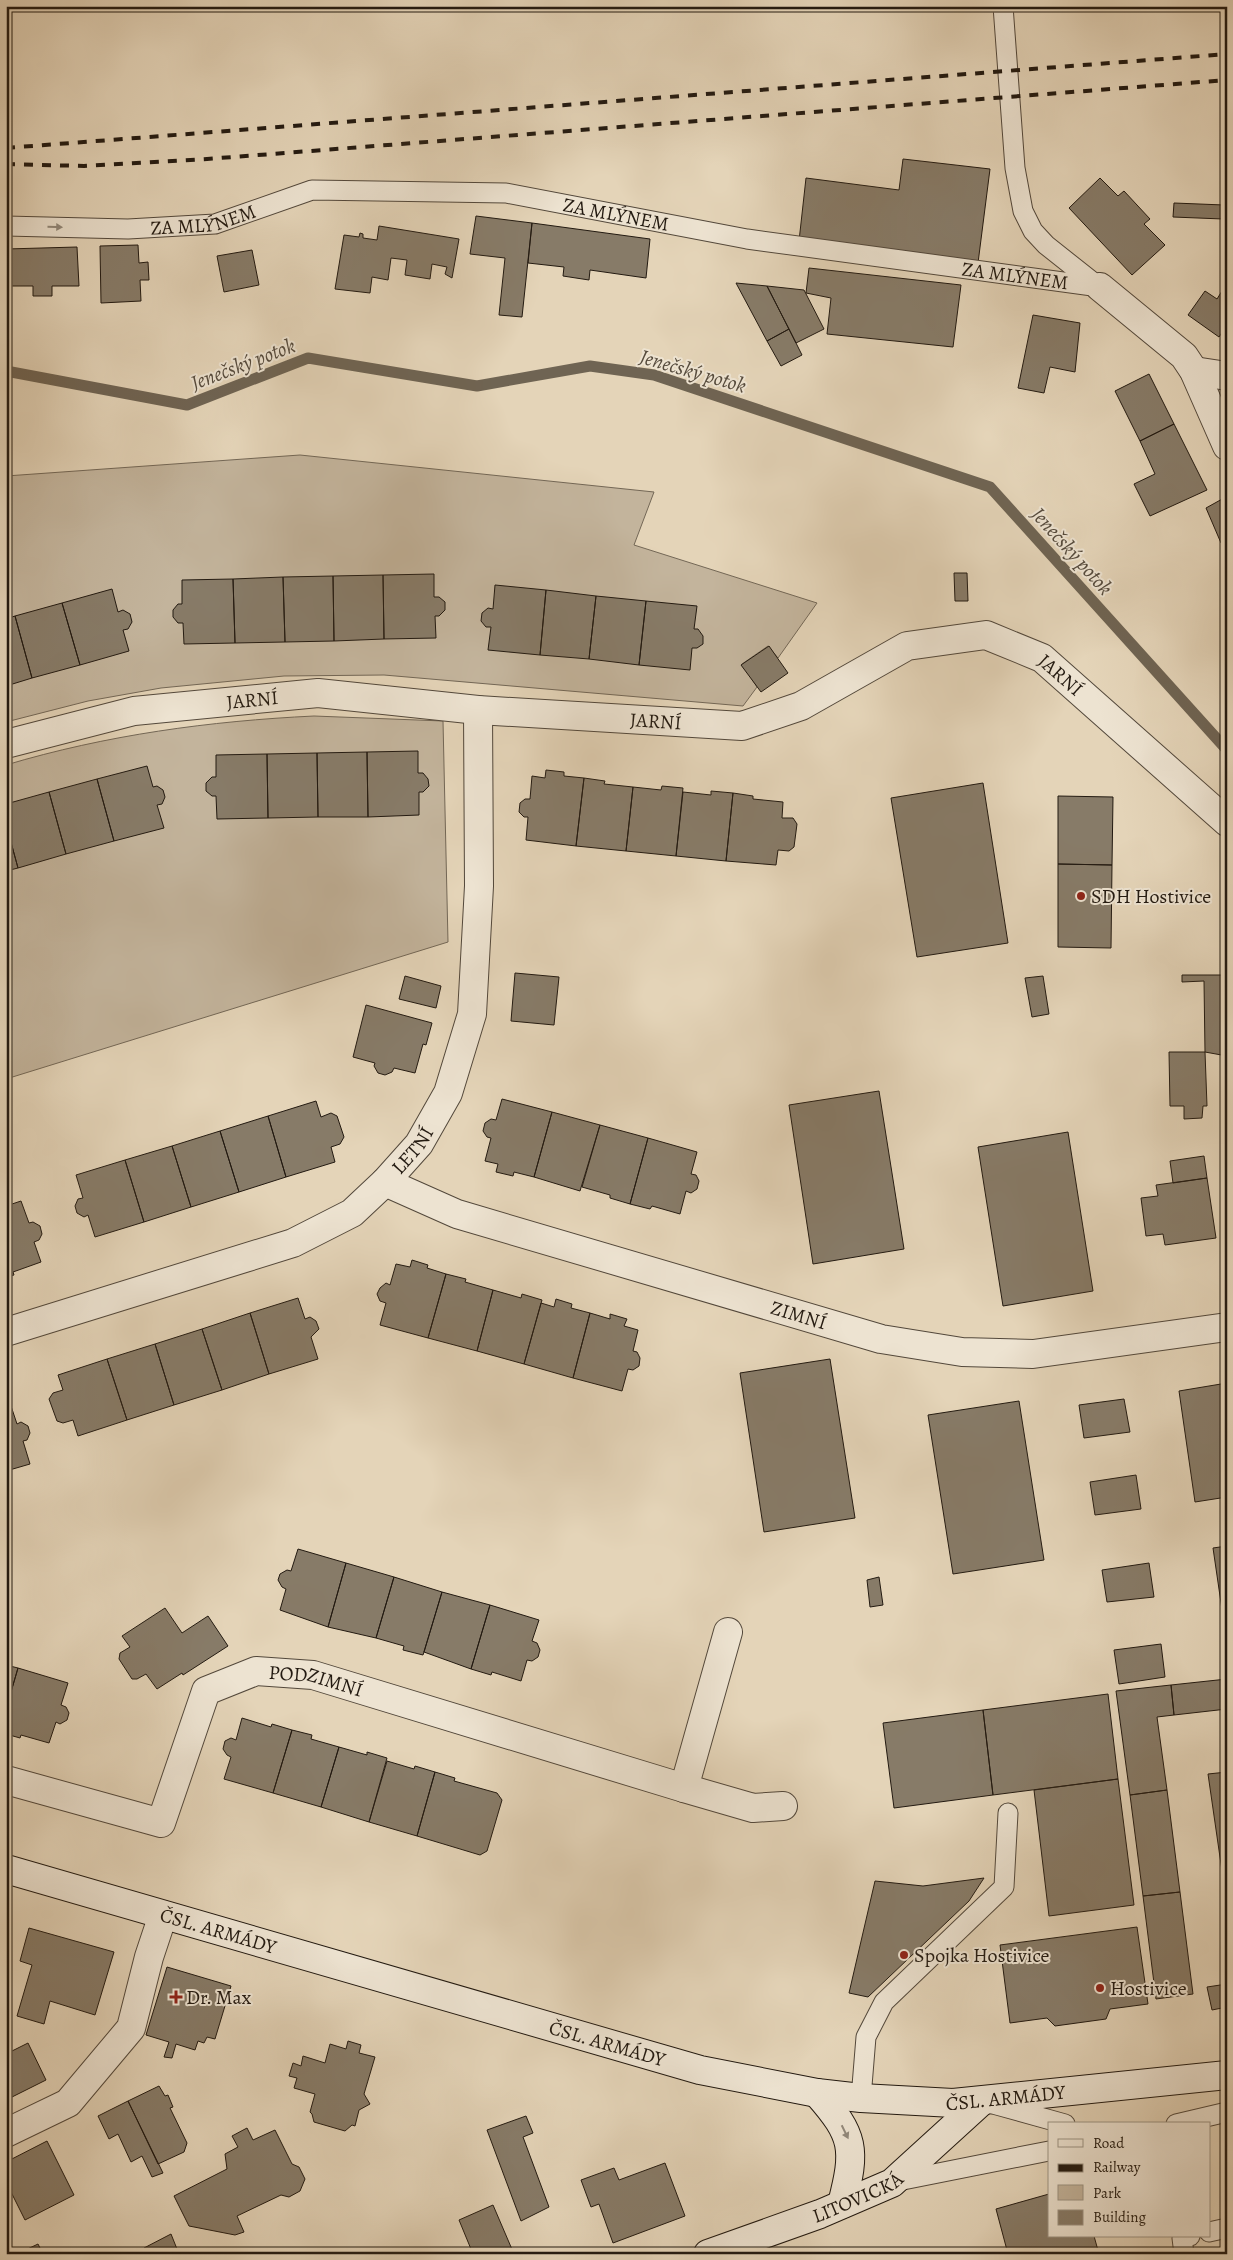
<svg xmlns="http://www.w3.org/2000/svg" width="1233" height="2260" font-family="Alegreya,serif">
	<rect width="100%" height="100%" fill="#e4d4b8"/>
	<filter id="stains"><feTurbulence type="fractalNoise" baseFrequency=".004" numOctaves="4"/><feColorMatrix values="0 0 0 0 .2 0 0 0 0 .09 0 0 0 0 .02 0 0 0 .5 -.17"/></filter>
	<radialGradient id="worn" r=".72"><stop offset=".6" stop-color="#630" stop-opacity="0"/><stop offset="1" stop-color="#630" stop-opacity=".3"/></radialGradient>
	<path fill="#c3b49c" stroke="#736756" d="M300,455L654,492L634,545L817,603L778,658L768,646L742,664L757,687L743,706L384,675L284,676L161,688L88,701L6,722V476Z
		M314,716L443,721L448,942L6,1079V765C106,735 210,721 314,716Z"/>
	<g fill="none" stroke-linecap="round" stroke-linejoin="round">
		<path stroke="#6f6453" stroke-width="11" d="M6,371L187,405L308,358L477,386L590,366L654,375L990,487L1227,750"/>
	</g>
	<path fill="#877b68" stroke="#231a11" d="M903,159L990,169L978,263L799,241L806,178L899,190Z
		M1100,178L1118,196L1124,191L1150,219L1144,224L1165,245L1132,275L1069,208Z
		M1174,203L1224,205L1223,219L1173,217Z
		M476,216L532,223L522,317L499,315L505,258L470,254Z
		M532,223L650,239L646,278L590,270L589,280L563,276L564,267L528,263Z
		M379,226L459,239L452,278L445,274L447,267L432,264L430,279L405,275L407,260L391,258L388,280L372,277L370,293L335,289L344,235L359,237L360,233L363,234V238L377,240Z
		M138,245L139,263L148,262L149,280H140L141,301L101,303L100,246Z
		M77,247L79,286H52V296H33V286H6V249Z
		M252,250L259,285L224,292L217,256Z
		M809,268L961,285L953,347L827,334L831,298L806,293Z
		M736,283L767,286L789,329L767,341Z
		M1227,283V325L1219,337L1188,315L1205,291L1217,299Z
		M767,286L804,290L824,329L796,343Z
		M1033,315L1080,323L1075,372L1050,367L1044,393L1018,388Z
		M789,329L802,355L781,366L767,341Z
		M1149,374L1174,424L1140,441L1115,391Z
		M1174,424L1207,490L1150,516L1134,484L1155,474L1140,441Z
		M1224,498L1227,504V540L1221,543L1206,508Z
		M954,573H967L968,601H955Z
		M434,574V597H439L445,602V610L439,616H435L436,638L384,639L383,575Z
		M383,575L384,639L334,641L333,576Z
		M333,576L334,641L285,642L283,577Z
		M283,577L285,642L235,643L233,579Z
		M233,579L235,643L184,644L183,623H178L173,617V610L178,604H182V580Z
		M495,585L546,590L540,655L488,650L491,627H486L481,621L482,613L488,608L493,609Z
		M112,589L118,612L123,610L130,614L132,622L128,629L123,630L129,651L80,665L62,603Z
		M546,590L596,596L589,659L540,655Z
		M596,596L646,601L639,665L589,659Z
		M646,601L697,606L694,629H698L703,636V644L697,648H692L690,670L639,665Z
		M62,603L80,665L32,678L15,616Z
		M15,616L32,678L6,686V619Z
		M769,646L788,673L761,692L741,665Z
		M418,751V773H423L428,779L429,786L423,792H419V815L368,817L367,752Z
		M367,752L368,817H318L317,753Z
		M317,753L318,817L268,818L267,754Z
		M267,754L268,818L217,819L216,796H212L206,791V783L212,777H216V755Z
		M147,766L153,787L157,786L163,790L165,797L162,804L157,805L164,828L114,841L97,779Z
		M546,770L564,772V776L584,778L576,846L526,840L528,817H524L519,812L520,803L525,799H530L532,776L545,778Z
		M584,778L605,781L604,784L633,787L626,851L576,846Z
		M97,779L114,841L66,854L49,792Z
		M983,783L1008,943L917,957L891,798Z
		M662,786L683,788L676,856L626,851L633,787L661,790Z
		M711,791L733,793L726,861L676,856L683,792L711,795Z
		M49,792L66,854L18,868L6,824V804Z
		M733,793L753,796V799L783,802L782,818H793L797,824L794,847L789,851L778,850L776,865L726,861Z
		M1058,796L1113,797L1112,865L1058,864Z
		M6,824L18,868L6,871Z
		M1058,864L1112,865L1111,948L1058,947Z
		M515,973L559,977L554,1025L511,1021Z
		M1182,975H1227V1056L1205,1052L1204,981L1182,982Z
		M405,976L441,986L436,1008L399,999Z
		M1043,976L1049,1014L1032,1017L1025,978Z
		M366,1005L432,1023L426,1045L423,1044L415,1073L394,1068L392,1072L385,1075L378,1073L374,1066L375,1063L353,1057Z
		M1169,1052H1205L1207,1106H1203L1202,1118L1184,1119V1106H1170Z
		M879,1091L904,1249L813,1264L789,1105Z
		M502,1099L552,1112L534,1177L514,1172L513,1176L496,1172L498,1164L485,1161L491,1138L487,1137L483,1131L485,1123L491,1119L496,1120Z
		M316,1101L321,1117L331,1113L337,1116L344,1137L340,1144L331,1147L335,1162L286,1177L268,1116Z
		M552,1112L600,1125L580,1191L534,1177Z
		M268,1116L286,1177L239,1192L220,1131Z
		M600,1125L648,1138L630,1204L610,1198V1195L582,1187Z
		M220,1131L239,1192L191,1207L172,1146Z
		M1068,1132L1093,1291L1003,1306L978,1147Z
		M648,1138L697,1152L691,1174L696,1175L699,1181L697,1189L691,1193L686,1191L680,1214L652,1206L650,1209L630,1204Z
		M172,1146L191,1207L144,1222L125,1160Z
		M1204,1156L1207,1178L1173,1183L1170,1161Z
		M125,1160L144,1222L95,1237L88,1215L84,1217L77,1213L75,1206L78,1199L83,1198L76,1175Z
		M1207,1178L1216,1238L1165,1245L1163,1234L1146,1236L1141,1198L1158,1196L1156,1185Z
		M21,1201L29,1223L33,1222L40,1226L42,1234L39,1240L34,1242L41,1262L13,1272L14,1275L6,1277V1206Z
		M412,1260L428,1265L427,1268L446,1274L428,1338L380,1325L386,1303L380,1301L377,1294L380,1288L386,1283L390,1285L396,1264L410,1267Z
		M446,1274L466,1279L465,1282L493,1290L477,1351L428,1338Z
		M493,1290L521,1298L522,1294L542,1300L524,1364L477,1351Z
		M298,1298L305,1319L310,1317L316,1321L319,1329L311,1337L318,1359L269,1374L250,1313Z
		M556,1299L572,1304L571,1308L590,1313L573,1378L524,1364L541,1303L554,1307Z
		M250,1313L269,1374L222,1390L202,1329Z
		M590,1313L610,1319V1314L627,1319L624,1326L638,1330L633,1351L637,1352L640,1358L639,1366L633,1370L628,1369L622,1391L573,1378Z
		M202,1329L222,1390L174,1405L155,1344Z
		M155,1344L174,1405L127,1420L107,1359Z
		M107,1359L127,1420L78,1436L73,1420L63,1423L57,1421L49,1399L53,1393L63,1390L58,1375Z
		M830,1359L855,1518L764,1532L740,1373Z
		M1227,1383V1497L1195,1502L1179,1391Z
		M1124,1399L1130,1432L1084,1438L1079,1405Z
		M1019,1401L1044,1560L953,1574L928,1415Z
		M10,1403L17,1424L21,1422L28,1426L30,1433L27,1440L23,1441L30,1464L6,1471V1404Z
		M1136,1475L1141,1509L1095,1515L1090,1482Z
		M1227,1546V1644L1213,1548Z
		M298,1549L346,1563L328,1627L280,1610L286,1589L282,1587L278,1580L280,1574L287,1570L291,1571Z
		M346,1563L394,1577L376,1638L328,1627Z
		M1149,1563L1154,1597L1107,1602L1102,1570Z
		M394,1577L442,1592L423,1655L403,1650L404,1646L376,1638Z
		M879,1577L883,1605L870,1607L867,1580Z
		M442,1592L490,1605L471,1669L424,1652Z
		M490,1605L539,1620L532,1641L537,1643L540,1650L538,1657L532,1661L527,1660L521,1681L492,1672L491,1675L471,1669Z
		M165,1608L182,1633L208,1616L228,1646L183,1675L182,1673L157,1689L146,1674L137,1679H132L119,1659L120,1653L130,1647L122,1636Z
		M1161,1644L1165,1677L1119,1684L1114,1650Z
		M6,1665L18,1668L6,1709Z
		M18,1668L68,1683L61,1705L66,1707L69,1713L67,1720L60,1724L56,1722L49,1743L21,1735L20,1738L6,1734V1709Z
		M1227,1679V1709L1174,1715L1171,1685Z
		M1171,1685L1174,1715L1157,1717L1167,1790L1130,1795L1116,1691Z
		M1108,1694L1118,1779L993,1795L983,1710Z
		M983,1710L993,1795L894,1808L883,1723Z
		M242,1718L271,1727L272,1724L292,1730L273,1793L224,1779L231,1757L227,1755L223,1749L225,1741L231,1738L236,1740Z
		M292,1730L312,1735L311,1739L339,1747L321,1807L273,1793Z
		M339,1747L367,1755V1752L387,1758L369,1822L321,1807Z
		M387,1761L414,1769L415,1766L435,1772L417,1836L369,1822Z
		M435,1772L455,1778L454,1781L497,1793L502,1800L487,1851L480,1855L417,1836Z
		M1227,1772V1885H1224L1208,1774Z
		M1118,1779L1134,1905L1049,1916L1034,1790Z
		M1167,1790L1180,1892L1143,1896L1130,1795Z
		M984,1878L969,1901L868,1997L849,1993L875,1881L923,1886Z
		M1180,1892L1193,1994L1156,1999L1143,1896Z
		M1137,1927L1148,2004L1110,2009L1106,2019L1055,2026L1047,2018L1010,2023L1000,1945Z
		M29,1928L114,1952L95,2015L50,2001L44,2024L17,2016L32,1965L20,1961Z
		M167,1967L231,1986L215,2039L207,2037L204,2043L198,2041L195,2050L176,2044L172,2058L164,2057L169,2042L146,2035Z
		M1227,1984V2007L1212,2010L1207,1987Z
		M348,2041L361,2045L359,2053L375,2057L364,2094L370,2104L359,2110L355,2126L352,2125L345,2131L314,2122L312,2114L310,2112L315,2094L294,2088L297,2078L289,2076L293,2063L301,2066L303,2056L325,2063L330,2044L346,2049Z
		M28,2043L46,2080L6,2100V2054Z
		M159,2086L165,2096L168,2095L173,2107L170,2108L187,2143L184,2152L158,2164L128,2101Z
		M128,2101L163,2173L152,2177L142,2156L131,2162L118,2134L109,2139L98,2116Z
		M526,2116L533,2133L523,2137L549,2207L521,2221L487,2130Z
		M247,2128L253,2140L275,2130L292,2164L299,2167L305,2179L300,2191L289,2197L281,2195L237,2216L244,2232L235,2235L189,2226L174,2196L227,2169L225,2154L238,2147L232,2136Z
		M47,2141L74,2195L25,2220L6,2182V2162Z
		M665,2163L685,2216L613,2243L599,2204L591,2207L581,2180L614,2168L619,2180Z
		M1049,2194V2236H1094L1099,2254H1008L996,2209Z
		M493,2205L514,2254H473L459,2220Z
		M171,2234L179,2254H147L144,2248Z
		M38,2244L43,2254H17Z"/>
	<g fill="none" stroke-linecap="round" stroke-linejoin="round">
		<defs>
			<g id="lane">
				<path d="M1003,6L1015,168L1023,211L1033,231L1046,245L1099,287"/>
				<path id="s1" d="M6,226L128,229L215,224L312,190L506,193L747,239L1100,287"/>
				<path d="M861,2098L866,2037L884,2002L1004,1887L1008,1813"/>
				<path d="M993,2104L1065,2124"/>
				<path d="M1176,2124L1227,2112"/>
				<path d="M893,2182L1049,2151"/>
				<path d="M1209,2232L1227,2228"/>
				<path d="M1184,2254L1182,2238L1190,2236"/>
			</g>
			<g id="street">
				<path d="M1100,287L1184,356L1194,371L1227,446"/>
				<path d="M1194,371L1227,376"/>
				<path id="s2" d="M6,744L134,711L318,693L478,710L742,726L801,706L907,646L986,635L1042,658L1227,822"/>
				<path id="s3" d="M385,1182L457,1214L881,1339L962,1352L1033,1354L1227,1327"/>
				<path id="s4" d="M6,1332L293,1243L352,1213L385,1182L419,1144L448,1093L472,1014L479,886L478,710"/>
				<path id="s5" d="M6,1780L161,1823L206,1691L256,1671L313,1675L684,1788L728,1632"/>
				<path d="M684,1788L753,1808L783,1806"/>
				<path d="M6,2133L68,2103L131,2028L149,1957L163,1915"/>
			</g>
			<g id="secondary">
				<path id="s6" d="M6,1869L700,2070L817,2093L861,2098L953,2103L1227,2075"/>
				<path d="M817,2093C855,2136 856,2149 842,2204"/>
				<path id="s7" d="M708,2254L820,2214L892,2183L982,2101"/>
			</g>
		</defs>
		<use href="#lane" stroke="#53483b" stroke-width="21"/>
		<use href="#street" stroke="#53483b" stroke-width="30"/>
		<use href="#secondary" stroke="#231a11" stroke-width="30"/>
		<use href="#lane" stroke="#ede3d1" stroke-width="19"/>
		<use href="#street" stroke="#ede3d1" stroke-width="28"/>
		<use href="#secondary" stroke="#ede3d1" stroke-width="28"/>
		<path stroke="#231a11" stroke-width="4" stroke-dasharray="9 9" stroke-linecap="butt" d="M6,148L1227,54
			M6,164L84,166L207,159L1227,80"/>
	</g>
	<defs><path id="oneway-solid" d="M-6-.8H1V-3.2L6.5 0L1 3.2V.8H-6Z" transform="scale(1.25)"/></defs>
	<g fill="#92897b">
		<use href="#oneway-solid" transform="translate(55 227) rotate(1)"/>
		<use href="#oneway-solid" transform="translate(845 2132) rotate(64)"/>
	</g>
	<g fill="#8f2418" stroke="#ede3d1" stroke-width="2">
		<circle cx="1081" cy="896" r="5"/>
		<circle cx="904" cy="1955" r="5"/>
		<circle cx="1100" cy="1988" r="5"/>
		<path d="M173.5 1989.5h5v5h5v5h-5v5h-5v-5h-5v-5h5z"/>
	</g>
	<g text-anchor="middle" stroke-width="4" stroke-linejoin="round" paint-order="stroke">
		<g font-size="20" fill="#231a11" stroke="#ede3d1">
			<text dy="7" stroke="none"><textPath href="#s1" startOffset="618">ZA MLÝNEM</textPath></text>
			<text dy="7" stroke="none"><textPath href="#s1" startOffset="198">ZA MLÝNEM</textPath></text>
			<text dy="7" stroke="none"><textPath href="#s1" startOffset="1022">ZA MLÝNEM</textPath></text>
			<text dy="7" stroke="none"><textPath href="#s2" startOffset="1092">JARNÍ</textPath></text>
			<text dy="7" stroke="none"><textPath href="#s2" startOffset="251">JARNÍ</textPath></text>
			<text dy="7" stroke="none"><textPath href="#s2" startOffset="656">JARNÍ</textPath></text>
			<text dy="7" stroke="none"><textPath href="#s4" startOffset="454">LETNÍ</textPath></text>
			<text dy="7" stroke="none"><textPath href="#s3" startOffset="435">ZIMNÍ</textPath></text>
			<text dy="7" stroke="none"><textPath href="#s5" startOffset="415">PODZIMNÍ</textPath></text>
			<text dy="7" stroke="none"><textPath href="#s6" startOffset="221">ČSL. ARMÁDY</textPath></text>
			<text dy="7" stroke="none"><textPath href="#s6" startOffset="626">ČSL. ARMÁDY</textPath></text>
			<text dy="7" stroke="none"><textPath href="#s6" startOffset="1031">ČSL. ARMÁDY</textPath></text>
			<text dy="7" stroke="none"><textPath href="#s7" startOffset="160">LITOVICKÁ</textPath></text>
		</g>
		<g font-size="20" fill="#231a11" stroke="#ede3d1" text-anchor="start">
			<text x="1091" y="903">SDH Hostivice</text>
			<text x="914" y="1962">Spojka Hostivice</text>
			<text x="1110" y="1995">Hostivice</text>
			<text x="186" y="2004">Dr. Max</text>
		</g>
		<g font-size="21" font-style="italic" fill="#564b3d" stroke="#ede3d1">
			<text transform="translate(243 364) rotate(-21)" y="7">Jenečský potok</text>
			<text transform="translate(693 371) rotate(16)" y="7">Jenečský potok</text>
			<text transform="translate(1072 551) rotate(48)" y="7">Jenečský potok</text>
		</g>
	</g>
	<rect width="1233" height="2260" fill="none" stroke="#e4d4b8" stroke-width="25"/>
	<rect x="8" y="8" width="1218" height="2245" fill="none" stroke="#231a11" stroke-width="2.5"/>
	<rect x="12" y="12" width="1208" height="2235" fill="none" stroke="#231a11"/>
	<rect x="1048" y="2122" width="162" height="115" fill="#ede3d1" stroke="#9c9384"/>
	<rect x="1058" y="2139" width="25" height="8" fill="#ede3d1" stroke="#9c9384"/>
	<text x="1093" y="2148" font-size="15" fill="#231a11">Road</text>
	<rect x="1058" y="2164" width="25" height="8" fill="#231a11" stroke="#9c9384"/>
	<text x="1093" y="2172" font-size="15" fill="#231a11">Railway</text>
	<rect x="1058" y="2185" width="25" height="15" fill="#c3b49c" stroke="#9c9384"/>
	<text x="1093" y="2198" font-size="15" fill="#231a11">Park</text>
	<rect x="1058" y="2210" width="25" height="15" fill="#877b68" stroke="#9c9384"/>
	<text x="1093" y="2222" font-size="15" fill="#231a11">Building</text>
	<rect width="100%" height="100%" filter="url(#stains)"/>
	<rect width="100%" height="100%" fill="url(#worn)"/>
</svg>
